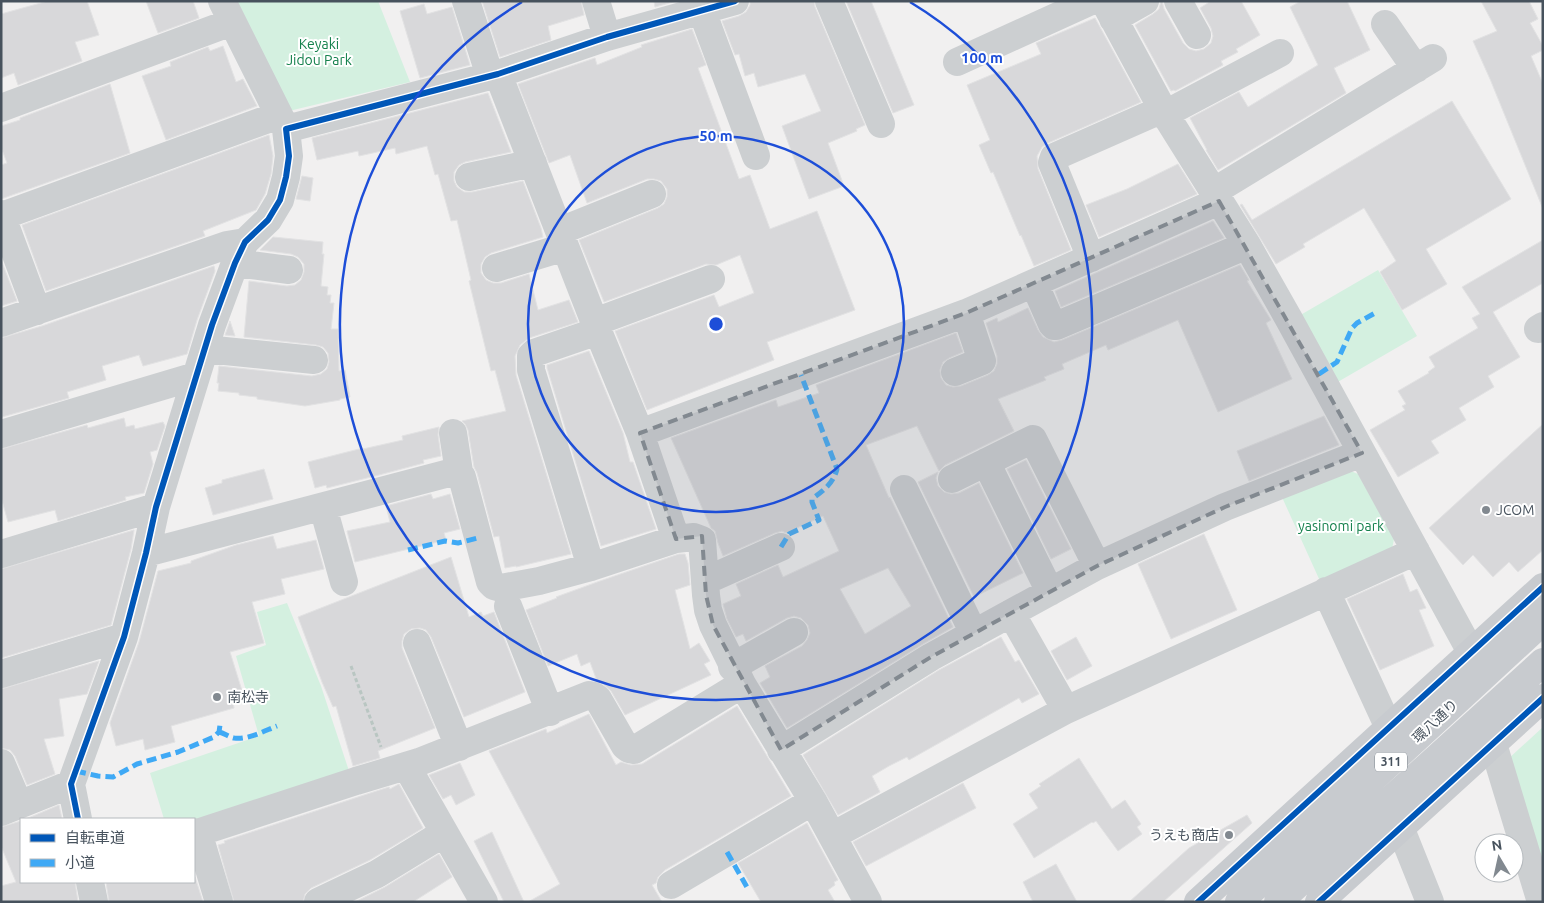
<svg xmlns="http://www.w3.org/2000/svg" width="1544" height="903" font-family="Ubuntu,'Noto Sans JP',sans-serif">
	<rect width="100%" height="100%" fill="#f1f0f0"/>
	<path fill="#d4f0e0" d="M236,1H378L410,82L289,111Z
		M1378,270L1417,336L1336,383L1297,317Z
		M1348,470L1358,474L1394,539L1392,549L1320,581L1281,495Z
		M287,603L321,686L349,771L194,823V819H164L150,773L259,736L236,656L266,645L257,612Z
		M1543,727V857L1535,860L1507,760Z"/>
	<path fill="#d8d8da" stroke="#e2e2e3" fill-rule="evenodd" d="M48,1H87L99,35L75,42L82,61L18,85L14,73L1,78V14Z
		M146,1H193L199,18L158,33Z
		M482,1H581L584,15L548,26L551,40L500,57Z
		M654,1H676L655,7Z
		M750,1H814L815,7L865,125L856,129L857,131L828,143L844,186L809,199L782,126L821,111L805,74L758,87L754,73L745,76L739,54L735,55L722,21L739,16L746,12L750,5Z
		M846,1H871L914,105L893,113Z
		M1161,1H1162L1164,9L1183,43L1189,49L1196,51L1204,49L1211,43L1213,36L1211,28L1200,8L1211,1H1241L1260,35L1236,49L1238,52L1221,61L1223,65L1175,91L1174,90L1171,91L1135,25L1153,14L1159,9Z
		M1301,1H1347L1370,50L1334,68L1346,93L1218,170L1206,150H1207L1190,118L1239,92L1248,107L1318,65L1290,7Z
		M1481,1H1529L1538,19L1530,23L1543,46V50L1531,56L1543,84V209L1490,79L1473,41L1497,31Z
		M424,4L427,14L452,7L470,65L420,78L400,11Z
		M1095,18L1141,102L1048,143L1042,147L1037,156L1038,169L1071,250L1034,266L1021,235L1020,236L993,172L991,173L979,145L990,140L967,85L1041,54L1036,43Z
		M692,29L706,65L698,68L739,179L750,175L770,229L817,211L855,310L767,342L774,360L647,410L615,331L714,295L719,307L754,293L740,255L716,265L706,264L604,302L579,240L658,208L664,204L667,197V189L661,181L654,179H647L587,203L570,155L549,163L518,84L595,58L597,65L642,47L641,45Z
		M223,46L236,82L243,79L257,106L166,140L142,76L171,66L170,62L208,47L210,51Z
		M110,84L130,153L1,199V165L7,163L1,147V126L20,120V118Z
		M488,93L511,152L465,162L459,165L454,172V181L457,187L464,192H472L523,181L541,228L543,237L491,253L485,257L481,264V273L486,280L493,283H501L529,274L538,310L569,300L578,322L529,338L520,345L515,356L516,375L571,554L516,567V566L505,568L499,536L494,537L477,473L474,467L468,430L465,424L462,421L506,411L495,370L491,371L469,281L471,280L457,220L451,221L438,174L435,175L427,146L396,154L395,148L359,156L358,151L317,160L312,138Z
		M1452,101L1511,199L1426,249L1447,284L1402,310L1380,272L1396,261L1364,208L1303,244L1305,247L1276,264L1240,205L1242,204L1252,220Z
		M269,135L273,156L271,174L265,194L256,210L203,231L205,236L46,291L22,225Z
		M1178,164L1197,194L1099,237L1086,205L1127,189Z
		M302,176L313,178L310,201L296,199Z
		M1213,221L1224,238L1061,307L1055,291Z
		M273,237L323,242L322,254H324L321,286L328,287L327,295H331L330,303H334L331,329H338L339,371L345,370L350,397L340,399V400L305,406L257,399V397L239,395V393L218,391L219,383H217L219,366L312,376L321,374L327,369L329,362L328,353L323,347L316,345L244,337L249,281L287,286L295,285L301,280L304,272V264L298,257L291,254L260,250Z
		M1543,240V283L1493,312L1520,357L1488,376L1494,387L1459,408L1466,420L1431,441L1439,453L1398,477L1370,430L1405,410L1402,406L1406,404L1398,391L1429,373L1428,372L1435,367L1429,357L1478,328L1472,318L1480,314L1462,287Z
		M1,260L17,301L1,306Z
		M1240,265L1249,280L1247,281L1271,320L1266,323L1292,379L1218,412L1178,320L1108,350L1106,345L1062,364L1064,369L1044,377L1046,380L998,399L1014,431L945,465L939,471L917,426L866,445L889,498L890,497L953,627L923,644L787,728L760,683L770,677L765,666L802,646L807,640L810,633L808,625L801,618L794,616L787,618L746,641L743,634L736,637L727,619L723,604L741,596L736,584L778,565L783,577L839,551L823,516L786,533L782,531L775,533L723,556L718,543L715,531L711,528L671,438L776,400L778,407L819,393L816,385L956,333L963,352L949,358L943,362L940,370L941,378L946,385L953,387L961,386L988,375L994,371L997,364V356L986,323L997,318L998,322L1028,308L1038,330L1043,337L1054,342L1062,340ZM888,568L911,606L865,634L840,589Z
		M214,266L215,271L197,320L187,354L143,366L139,355L102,366L106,380L67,392L69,398L2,417L1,338L42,326Z
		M230,321L235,336L225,335Z
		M589,351L623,433L630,462H633L656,529L601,546L547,368V365Z
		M1324,416L1339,445L1249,481L1237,451Z
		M124,418L126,427L134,425L135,429L163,422L165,426L157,450L150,452L153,464L144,493L125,497L126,500L58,521L55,510L8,522L1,497V449L87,425L88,428Z
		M1543,424V550L1518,572L1509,562L1493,577L1473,555L1463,565L1429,528Z
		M439,427L438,435L441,456L423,460L424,463L379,475L327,488L326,485L315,488L308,462L363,448V449L403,440L402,436Z
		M1026,460L1071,549L1051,559L1007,469Z
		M264,469L273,499L213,515L205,488L222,483V480Z
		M938,472L936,478L938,486L944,492L951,494L959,493L979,483L1023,573L974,597L918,482Z
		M431,494L433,499L450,494L460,529L444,533L446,540L355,562L347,531L390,522L386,506Z
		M134,530L131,549L111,625L1,658V569Z
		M1204,534L1237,610L1171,639L1138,564Z
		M273,536L277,549L316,540L324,569L281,579L285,594L252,602L264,643L230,652L243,694L232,697L234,708L171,726L175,742L145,750L143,739L116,746L110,723L139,642L158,571L191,563V561L236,545Z
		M679,554H685L688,563L690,585L675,590L690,649L699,643L710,661L704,664L711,675L625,715L611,691L603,684L597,681L590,662L581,666L577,654L548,666L526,610L557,598L556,597L600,581Z
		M451,557L469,617L481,612L483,616L494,612L525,692L464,717L431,637L426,630L420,628L411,629L404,634L402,641V648L435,728L378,751L380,758L353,766L336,706L333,707L322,682L298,617Z
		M1403,574L1410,592L1417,589L1426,608L1419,610L1434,646L1380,670L1347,599Z
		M1001,637L1015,662L1019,660L1039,694L1022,703L1019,698L909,760L907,757L889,766L872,776L880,792L838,815L803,755L939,670Z
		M1076,637L1092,666L1067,680L1051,651Z
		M99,661L87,694L59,699L64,736L44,739L55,774L27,785L15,756L10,750L1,748V689Z
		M737,706L791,796L665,870L658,877L656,883L652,885L662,902H528L560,884L489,751L546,729L547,733L589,714L616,765L621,762L631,765L642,764Z
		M1079,758L1112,809L1125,800L1141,824L1137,827L1142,834L1118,851L1096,821L1093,823L1092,822L1034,858L1013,824L1038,808L1029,794L1041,786L1039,784Z
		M460,763L475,795L456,805L451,795L443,799L429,775Z
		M963,783L976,808L866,866L853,842Z
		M399,784L423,828L370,860L311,888L305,894L303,902H234L218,845L225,843L224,841L361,796L389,787L390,789Z
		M59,805L62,819H25H26Z
		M1247,815L1252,823L1163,902H1129L1189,848Z
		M21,821V882H75L78,902H1V886L16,882L1,846V827Z
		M807,823L838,880L834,882L835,885L828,890L835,902H761L738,863Z
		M492,832L524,902H504L474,841Z
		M439,854L452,877L413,902H355L385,887Z
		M1056,864L1077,902H1033L1023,882Z
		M195,877L203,902H109L106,882H194V878Z"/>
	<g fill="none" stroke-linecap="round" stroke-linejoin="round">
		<path stroke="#b9c6c2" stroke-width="3" stroke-dasharray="4 2.5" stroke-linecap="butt" d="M351,666L381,747"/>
		<path stroke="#cccfd1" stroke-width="28" d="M222,1L286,129
			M466,1L490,76
			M596,1L607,37
			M829,1L881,124
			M1104,1L1165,114L1247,245L1290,321L1471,652
			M1178,1L1197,35
			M702,11L756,156
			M1113,19L1145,1
			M1385,24L1416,69
			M957,62L1091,1
			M498,74L598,331L640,433L676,539
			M1,108L232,22
			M1165,114L1280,53
			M469,177L533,163
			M1213,192L1433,58
			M1,214L37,311
			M2,216L279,115
			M560,231L652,194
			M1091,258L1052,163L1054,157L1163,109
			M235,263L289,270
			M496,268L565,247
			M1034,283L1052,324L1054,326H1056L1247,245
			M595,322L711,279
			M1,323L227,245L245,242
			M1538,329L1543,326
			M205,349L314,360
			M955,372L982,361L966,313
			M453,433L459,472L462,477L490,582L494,586L501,588L539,581L591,567L676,539L694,537L702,540L706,595L708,610L713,625L742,684L813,801L868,902
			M640,433L966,313L1219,201
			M1,434L196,376
			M986,462L1050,592
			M952,479L1033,439L1097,566
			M904,489L974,634
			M323,507L344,582
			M146,553L453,472H459
			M1,554L156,507
			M591,567L531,370V356L534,353L598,331
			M705,581L781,547
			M1326,591L1389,728
			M508,606L550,712
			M1011,613L1066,710
			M417,643L459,747
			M732,667L794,632
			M1,674L124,637
			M1493,744L1541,902
			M781,750L931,657L1097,566L1225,507L1362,453
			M1,763L19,805
			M407,767L484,902
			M1,812L71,784
			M78,819L71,784L124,637L146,553L156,507L212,325L235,263L245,242L268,220L280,200L286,177L289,156L286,129L498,74L607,37L735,1
			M1400,827L1430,902
			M198,832L219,902
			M194,834L356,781L419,762L589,695L594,696L598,699L625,746L629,749L634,750L742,684
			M832,836L1066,710L1416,551
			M90,882L94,902
			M671,885L813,801
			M318,902L377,874L444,833"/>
		<path stroke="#c8cbcf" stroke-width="28" d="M1198,902L1543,587
			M1239,902L1543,621
			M1278,902L1543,662
			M1319,902L1543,698"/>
		<path stroke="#3fa9f5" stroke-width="5" stroke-dasharray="10 5" stroke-linecap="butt" d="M1319,374L1337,362L1352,328L1357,323L1375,313
			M781,547L789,534L819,520L812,502V499C824,490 833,484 837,469L801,375
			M408,550L445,541L458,543L478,538
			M219,732C224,733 229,737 234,738C248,740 264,731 277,726
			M76,771L98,776L113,777L137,764L178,752L214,737L219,732L220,725
			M727,852L748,889"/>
		<defs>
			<path id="cycleway" d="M78,819L71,784L124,637L146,553L156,507L212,325L235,263L245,242L268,220L280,200L286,177L289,156L286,129L498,74L607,37L735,1
				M1198,902L1543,587
				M1319,902L1543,698"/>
		</defs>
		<use href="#cycleway" stroke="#fff" stroke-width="9"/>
		<use href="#cycleway" stroke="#0057b8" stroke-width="6"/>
	</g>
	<path fill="#828990" fill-opacity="0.2" stroke="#828990" stroke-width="4" stroke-dasharray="10 6" stroke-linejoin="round" d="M1219,201L1362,453L1225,507L1097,566L931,657L781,750L713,625L706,595L702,536L676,539L640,433L966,313Z"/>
	<g fill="none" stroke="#1d4ed8" stroke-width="2.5">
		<circle cx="716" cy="324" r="188"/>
		<path d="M910 2A376 376 0 1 1 522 2"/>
	</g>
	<g fill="#828990" stroke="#fff" stroke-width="2">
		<circle cx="1486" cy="510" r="5"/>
		<circle cx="217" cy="697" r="5"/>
		<circle cx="1229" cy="835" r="5"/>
	</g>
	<g text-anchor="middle" stroke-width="4" stroke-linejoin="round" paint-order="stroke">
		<rect fill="#fff" stroke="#7e868e" stroke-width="1" x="1375" y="752.5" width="32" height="19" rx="4"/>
		<g font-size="12" font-weight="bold" fill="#47525d">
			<text x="1391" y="766">311</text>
		</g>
		<g font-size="14" fill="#15814d" stroke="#fff">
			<text x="319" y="49">Keyaki<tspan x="319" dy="16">Jidou Park</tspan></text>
			<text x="1341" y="531">yasinomi park</text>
		</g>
		<g font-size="14" fill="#47525d" stroke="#fff" text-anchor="start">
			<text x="1496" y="515">JCOM</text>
			<text x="227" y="702">南松寺</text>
			<text x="1219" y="840" text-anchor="end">うえも商店</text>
		</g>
		<g font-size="14" fill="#47525d" stroke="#fff">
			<text transform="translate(1435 721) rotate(-43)" y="5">環八通り</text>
		</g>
	</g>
	<circle cx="716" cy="324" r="8" fill="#1d4ed8" stroke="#fff" stroke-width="2.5"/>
	<g font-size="15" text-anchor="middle" font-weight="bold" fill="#1d4ed8" stroke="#fff" stroke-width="4" stroke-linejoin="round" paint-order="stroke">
		<text x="982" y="63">100 m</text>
		<text x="716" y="141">50 m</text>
	</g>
	<rect width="1544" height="903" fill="none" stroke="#47525d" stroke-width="5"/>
	<rect x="20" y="818" width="175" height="65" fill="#ffffff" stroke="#b5babe"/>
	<rect x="30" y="834" width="25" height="8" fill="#0057b8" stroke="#b5babe"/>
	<text x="65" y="843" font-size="15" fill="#47525d">自転車道</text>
	<rect x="30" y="859" width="25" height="8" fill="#3fa9f5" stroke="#b5babe"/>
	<text x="65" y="868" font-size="15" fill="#47525d">小道</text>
	<g transform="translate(1499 858) rotate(351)"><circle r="24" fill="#ffffff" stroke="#b5babe"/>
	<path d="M0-4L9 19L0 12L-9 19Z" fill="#828990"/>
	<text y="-8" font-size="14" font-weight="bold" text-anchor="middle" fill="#47525d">N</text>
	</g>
</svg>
